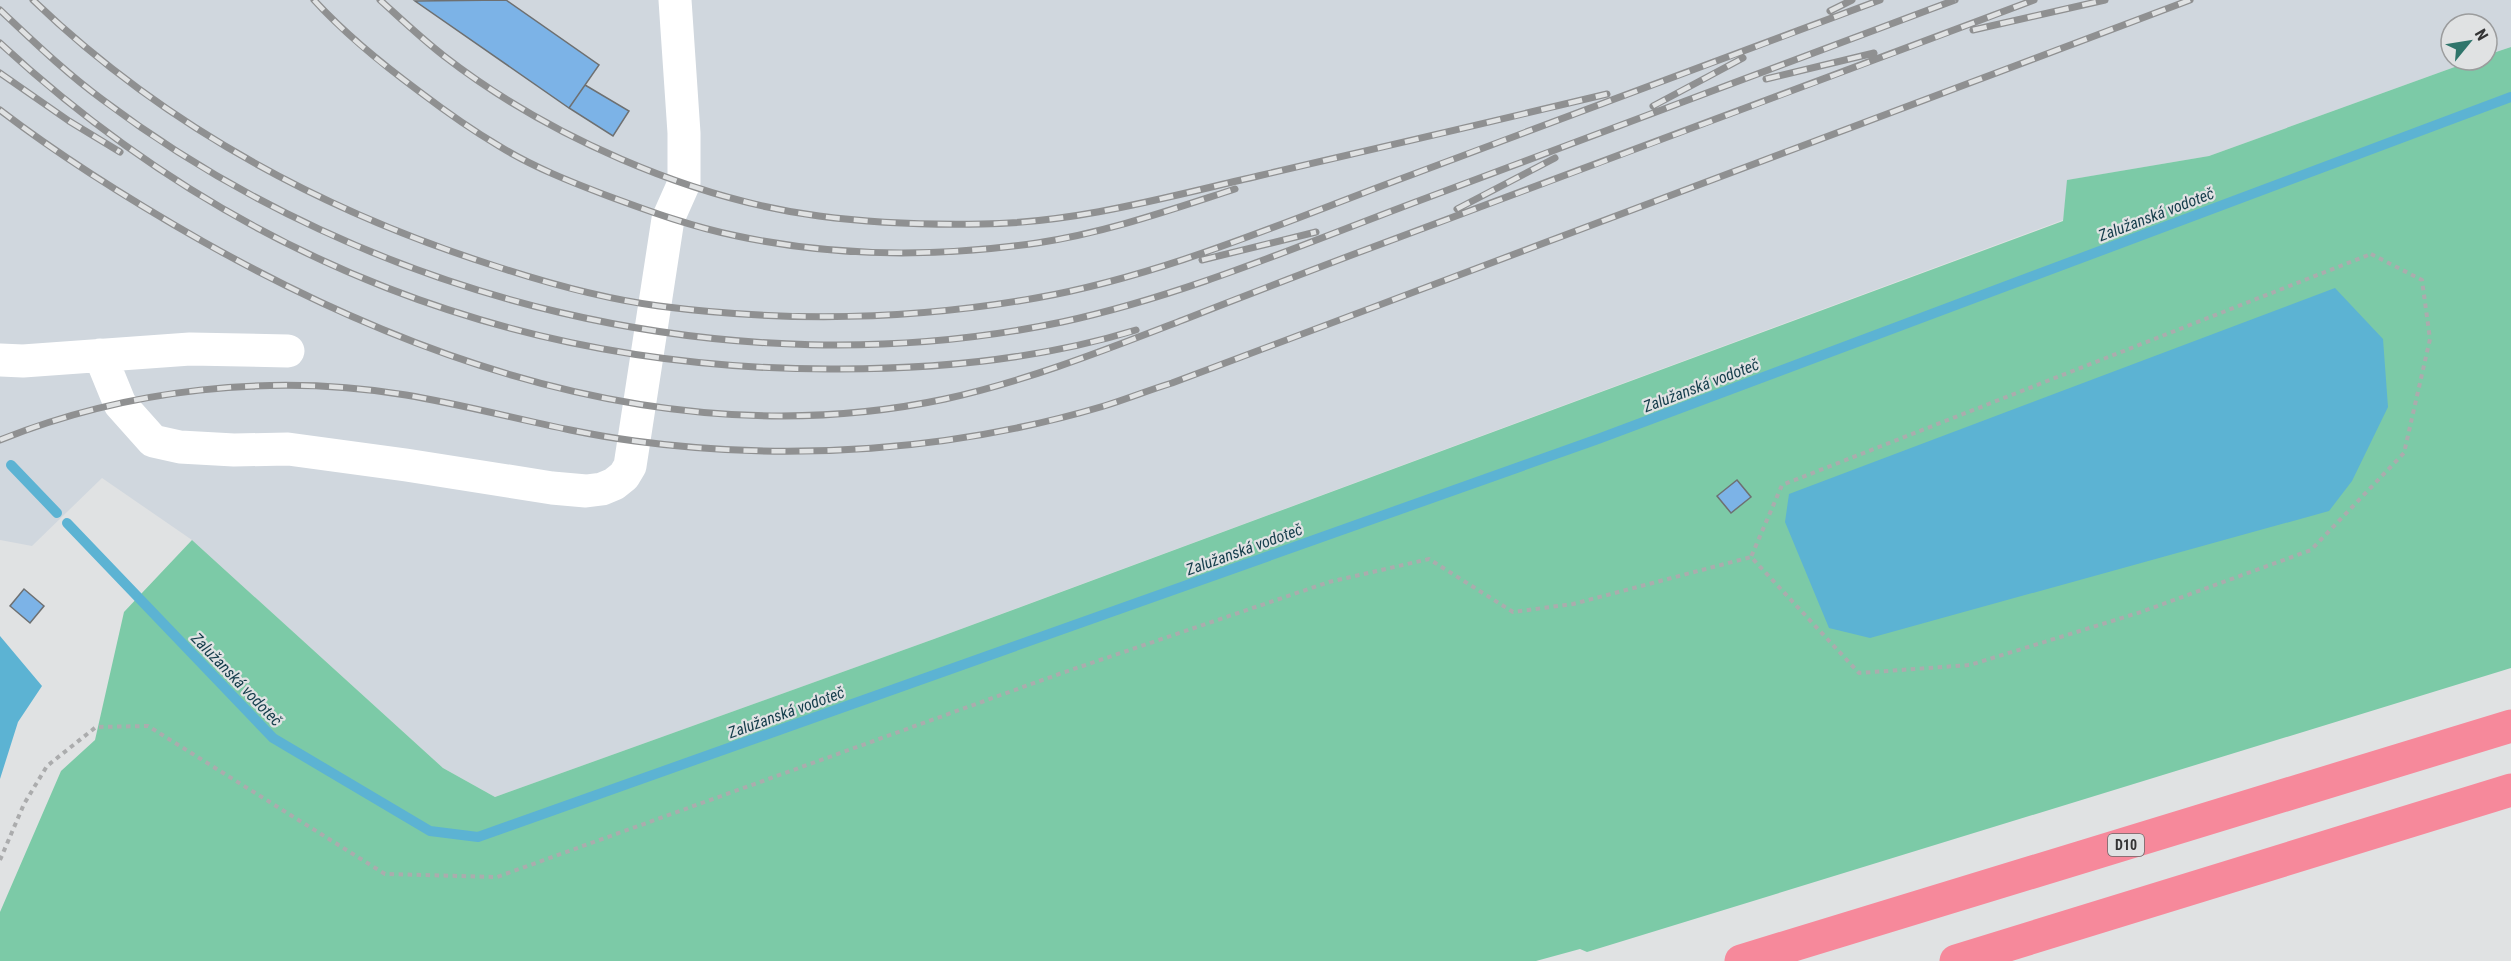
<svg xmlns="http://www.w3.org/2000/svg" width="2511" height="961" font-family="'Roboto Condensed',sans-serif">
	<rect width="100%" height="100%" fill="#e0e2e3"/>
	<path fill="#d0d7de" d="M0,0H2511V47L2487,55V24H2451V60H2474L2209,156L2068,180L2063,220L934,639L495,797L443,768L192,540L102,478L32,546L0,540Z"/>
	<path fill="#7ccaa7" d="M2511,47V668L1587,952L1580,949L1536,961H0V912L61,771L95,740L124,612L192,540L443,768L495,797L934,639L2063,221L2067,180L2209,156L2474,60H2487V55Z"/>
	<path fill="#5cb3d3" d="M2335,288L2383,339L2388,407L2352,481L2329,511L1870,638L1829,628L1785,522L1789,494Z
		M0,636L42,686L18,722L0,779Z"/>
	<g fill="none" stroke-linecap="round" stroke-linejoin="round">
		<path stroke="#5cb3d3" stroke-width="10" d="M11,465L57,513
			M67,523L273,738L430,831L478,837L1598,439L2511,97"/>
	</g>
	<path fill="#7cb3e7" stroke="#6e7071" stroke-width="1.5" d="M506,0L599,65L569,108L415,1Z
		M585,85L629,111L613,136L569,108Z
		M1737,480L1751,497L1731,513L1717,496Z
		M24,589L44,606L30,623L10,606Z"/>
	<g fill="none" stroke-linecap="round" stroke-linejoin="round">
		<path stroke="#abacad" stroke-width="4" stroke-dasharray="4.5 4.5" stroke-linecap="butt" d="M2371,254L2422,280L2430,339L2404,453L2311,550L2141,612L1970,665L1859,673L1751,557L1782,485Z
			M0,860L24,804L47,766L96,727L148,726L385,874L497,877L1059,674L1329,582L1429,559L1513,612L1573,604L1751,557"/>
		<path stroke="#fff" stroke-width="33" d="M100,355L120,404L153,441L180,447L234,450L288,449L406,465L552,488L586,491L602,489L614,484L624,476L630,466L668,219L684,183V133L675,0
			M0,360L23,361L190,349L288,351"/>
		<path stroke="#f6899b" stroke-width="33" d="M1741,961L2511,726
			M1956,961L2511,790"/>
		<defs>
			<path id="rail" d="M33,0C164,126 323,211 495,266C547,283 604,299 659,306C783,322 913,320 1036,298C1160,276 1277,225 1395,181C1557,120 1719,61 1880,0
				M314,0C346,35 382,64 420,92C445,111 472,130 499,146C533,167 571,182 608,196C651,212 693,227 737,236C835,257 939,257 1037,243C1105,233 1170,210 1235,189
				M380,0C401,19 422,39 444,56C546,135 690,199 819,216C872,223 928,225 982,224C1075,223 1167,197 1258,176C1374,149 1491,122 1607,94
				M0,10C33,41 66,73 103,100C370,301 733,391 1062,322C1186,295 1303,244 1421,200C1599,133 1777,67 1955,0
				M1830,11L1852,0
				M1973,30L2105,0
				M0,43C235,260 519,371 839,369C938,369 1041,359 1136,330
				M0,73L69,121L120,152
				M1766,79L1874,53
				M1653,106L1743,58
				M0,110C64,159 132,201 202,241C427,368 685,454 945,399C1027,381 1105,350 1183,320C1241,297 1299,275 1357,253C1583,169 1809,85 2034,0
				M1457,209L1555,158
				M1202,260L1316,232
				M0,440C127,389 271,373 406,395C483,408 558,431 635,441C790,462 953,451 1104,406C1127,399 1149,390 1172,383L2190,0"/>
		</defs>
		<use href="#rail" stroke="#8f9091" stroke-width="7"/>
		<use href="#rail" stroke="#e0e2e3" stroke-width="4.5" stroke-dasharray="14" stroke-linecap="butt"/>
	</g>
	<g text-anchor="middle" stroke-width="4.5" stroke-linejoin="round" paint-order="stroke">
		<rect fill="#e0e2e3" stroke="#686869" stroke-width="1.5" x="2108" y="834" width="36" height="22" rx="4.5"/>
		<g font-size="14" font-weight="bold" fill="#343435">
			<text x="2126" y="850">D10</text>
		</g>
		<g font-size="16" font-style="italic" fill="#153d4b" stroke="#e0e2e3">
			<text transform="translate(2156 214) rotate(-21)" y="6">Zalužanská vodoteč</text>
			<text transform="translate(1701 385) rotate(-21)" y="6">Zalužanská vodoteč</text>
			<text transform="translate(1244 549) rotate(-20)" y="6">Zalužanská vodoteč</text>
			<text transform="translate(237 679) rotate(46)" y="6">Zalužanská vodoteč</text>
			<text transform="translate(786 712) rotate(-20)" y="6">Zalužanská vodoteč</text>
		</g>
	</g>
	<g transform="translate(2469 42) rotate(60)"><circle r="28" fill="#e0e2e3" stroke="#9b9c9d" stroke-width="1.5"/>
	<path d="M0-4.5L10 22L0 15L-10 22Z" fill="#2f756b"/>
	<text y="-9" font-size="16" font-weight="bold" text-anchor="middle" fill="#343435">N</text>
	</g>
</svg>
